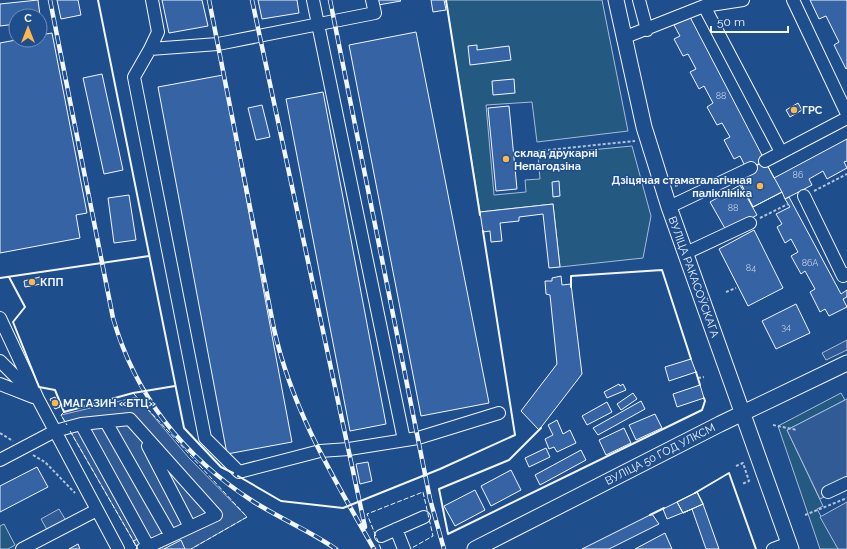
<svg xmlns="http://www.w3.org/2000/svg" width="847" height="549" font-family="Raleway,sans-serif">
	<rect width="100%" height="100%" fill="#1f4e8c"/>
	<path fill="#245a82" stroke="#a8bbd7" d="M446,0H602L628,131L537,142L532,102L486,105L494,195L526,192L525,180L540,179L538,155L632,146L651,216L643,258L560,267L553,204L480,212Z
		M841,393L845,400L787,430L823,506L817,509L838,548L844,549H820L778,426Z
		M4,524L15,545L8,549H0V526Z"/>
	<path fill="#305b95" stroke="#a8bbd7" d="M847,340V350L826,360L822,353Z
		M137,397L189,458L247,517L191,549H138L61,415Z
		M847,399V486L820,499L787,430Z
		M847,502V549H838L820,517Z
		M59,509L68,524L50,535L41,519Z"/>
	<path fill="#3563a3" stroke="#f2f6ff" d="M38,0L40,16H16V24L0,26V4Z
		M57,0H78L81,15L61,19Z
		M162,0H202L208,26L169,33Z
		M258,0H297L299,13L262,19Z
		M377,0H400L401,1L378,5Z
		M431,0H444L446,10L433,12Z
		M810,0H847V68L846,69L834,45L839,42L826,16L819,19Z
		M690,17L765,161L751,168H746L740,156L734,159L724,140L730,137L722,123L717,125L707,107L713,103L704,86L699,89L690,72L696,69L688,54L683,56L674,39L680,36L674,25Z
		M416,32L489,403L421,416L349,45Z
		M52,33L87,213L76,215L80,238L0,253V43L16,40H40V35Z
		M477,45V50L509,46L511,60L470,65L468,46Z
		M102,74L123,170L104,174L83,78Z
		M223,75L292,442L227,454L158,87Z
		M514,79L515,93L493,95L492,81Z
		M323,92L386,424L350,431L286,99Z
		M798,103L802,110L790,117L786,110Z
		M262,105L270,137L256,140L248,108Z
		M509,106L517,189L496,191L488,108Z
		M847,139V161L844,162L847,168L827,179L823,171L809,179L812,185L785,199L782,192L753,207L739,180L751,168L765,161L774,178Z
		M765,161L782,192L753,207L739,180L751,168Z
		M559,181L560,196L553,197L552,182Z
		M740,185L757,215L727,232L710,202Z
		M129,195L136,240L114,243L108,198Z
		M789,197L841,294L847,290V297L843,299L847,307L829,316L825,309L820,312L810,292L815,289L805,271L801,274L791,256L798,252L791,239L785,243L777,227L782,224L776,214L790,207L785,199Z
		M553,204L560,267L549,268L543,214L519,217V221L500,223L502,241L491,242L490,231L483,232L480,212Z
		M754,230L783,288L748,306L719,249Z
		M561,276L562,285L571,284L582,374L539,430L521,411L557,364L550,295L546,294L545,281H552V278Z
		M40,277L41,284L25,287L24,281Z
		M796,304L810,333L776,349L762,321Z
		M691,359L696,372L669,381L665,367Z
		M619,384L620,386L623,384L626,390L607,398L604,392Z
		M700,385L704,398L677,407L673,394Z
		M633,393L637,399L621,410L617,404Z
		M55,397L60,407L55,409L50,399Z
		M641,401L645,409L598,435L593,428Z
		M607,402L612,412L587,425L582,416Z
		M655,414L662,428L636,440L629,425Z
		M557,420L563,434L570,430L576,443L557,452L554,447L549,449L545,439L553,435L548,425Z
		M624,428L631,443L606,455L599,440Z
		M546,448L550,457L529,467L525,458Z
		M581,450L586,460L540,485L535,475Z
		M368,462L372,481L360,484L356,464Z
		M37,467L48,487L0,512V486Z
		M511,470L521,490L491,506L481,486Z
		M475,490L485,510L455,526L444,506Z
		M697,492L703,504L719,549H706L692,509L667,519L663,509Z
		M697,492L703,504L683,513L677,502Z
		M697,492L703,504L683,513L677,502Z
		M652,514L659,524L609,549H582Z
		M665,533L672,549H635Z
		M140,538L143,542L136,546L133,541Z
		M181,540L185,549H164Z
		M78,544L80,549H69Z"/>
	<g fill="none" stroke-linecap="round" stroke-linejoin="round">
		<defs>
			<path id="minor" d="M313,0L404,440
				M372,0L375,13L218,44L150,49L134,77L205,438L239,472L320,451L349,449L418,438L499,413
				M639,0L647,30
				M793,0L847,114
				M704,6L743,0
				M623,38L704,6L781,152
				M150,49L158,32L152,0
				M765,161L847,118
				M804,196L843,276L847,274
				M669,207L751,168
				M686,253L750,223
				M0,318L38,399L118,549
				M0,361L32,393
				M0,384L33,397
				M106,422L171,536
				M81,424L148,546
				M148,446L190,527
				M0,460L55,431L81,424L130,419L216,515L143,549
				M828,492L847,483
				M396,529L404,549
				M381,536L424,517
				M22,549L97,510
				M773,549L789,543"/>
			<path id="major" d="M616,0L644,127L669,207L791,549
				M475,549L720,424L847,363"/>
		</defs>
		<use href="#minor" stroke="#f2f6ff" stroke-width="14"/>
		<use href="#major" stroke="#f2f6ff" stroke-width="17"/>
		<path stroke="#b3c4dc" stroke-width="2" stroke-dasharray="3 2" stroke-linecap="butt" d="M538,151L635,141
			M675,186L687,182
			M814,191L847,174
			M760,218L788,204
			M726,292L736,288
			M698,378L704,377
			M773,425L797,430
			M0,433L13,441
			M33,455L45,462L75,493
			M736,466L743,463L749,481L742,484
			M805,515L847,498"/>
		<use href="#minor" stroke="#1f4e8c" stroke-width="12"/>
		<use href="#major" stroke="#1f4e8c" stroke-width="15"/>
		<defs>
			<path id="rail" d="M50,0L113,318C136,398 184,457 254,502C281,519 310,531 336,549
				M209,0L274,329C292,410 333,477 374,549
				M252,0L365,527
				M330,0L430,499L444,549"/>
		</defs>
		<use href="#rail" stroke="#f2f6ff" stroke-width="4.5"/>
		<use href="#rail" stroke="#1f4e8c" stroke-width="3" stroke-dasharray="9" stroke-linecap="butt"/>
		<path stroke="#f2f6ff" stroke-width="1" stroke-dasharray="5 2" stroke-linecap="butt" d="M133,393L247,517L191,549
			M64,412L61,415L67,425
			M70,431L138,549
			M381,549L367,514L423,492L433,536L410,549"/>
		<path stroke="#f2f6ff" stroke-width="2" d="M98,0L184,428L221,467L233,473
			M446,0L480,215
			M9,277L25,307L13,322L39,387L55,390L64,412L133,393L175,386
			M0,278L149,256
			M571,287V276L662,270L691,359
			M696,372L700,385
			M541,428L509,460L439,489L448,534L702,410L705,401L704,398
			M238,476L281,501L343,508L440,469L515,435L483,231
			M695,493L729,473L756,549
			M650,515L664,508"/>
	</g>
	<g fill="#ffb74d" stroke="#1f4e8c" stroke-width="1.5">
		<circle cx="794" cy="110" r="4"/>
		<circle cx="506" cy="159" r="4"/>
		<circle cx="760" cy="186" r="4"/>
		<circle cx="32" cy="282" r="4"/>
		<circle cx="55" cy="403" r="4"/>
	</g>
	<g text-anchor="middle" stroke-width="3" stroke-linejoin="round" paint-order="stroke">
		<g font-size="9" fill="#c3d1e8">
			<text x="721" y="99">88</text>
			<text x="798" y="178">86</text>
			<text x="733" y="211">88</text>
			<text x="810" y="266">86А</text>
			<text x="751" y="271">84</text>
			<text x="786" y="330">34</text>
		</g>
		<g font-size="11" font-weight="bold" fill="#f2f6ff" stroke="#1f4e8c" text-anchor="start">
			<text x="802" y="114">ГРС</text>
			<text x="514" y="157">склад друкарні<tspan x="514" dy="13">Непагодзіна</tspan></text>
			<text x="752" y="184" text-anchor="end">Дзіцячая стаматалагічная<tspan x="752" dy="13">паліклініка</tspan></text>
			<text x="40" y="286">КПП</text>
			<text x="63" y="407">МАГАЗИН «БТЦ»</text>
		</g>
		<g font-size="11" fill="#f2f6ff" stroke="#1f4e8c">
			<text transform="translate(694 277) rotate(70)" y="4">ВУЛІЦА РАКАСОЎСКАГА</text>
			<text transform="translate(660 454) rotate(-27)" y="4">ВУЛІЦА 50 ГОД УЛКСМ</text>
		</g>
	</g>
	<g transform="translate(28 28)"><circle r="19" fill="#1f4e8c" stroke="#7391ba"/>
	<path d="M0-3L7 15L0 10L-7 15Z" fill="#ffb74d"/>
	<text y="-6" font-size="11" font-weight="bold" text-anchor="middle" fill="#f2f6ff">С</text>
	</g>
	<path d="M711 26v6h77v-6" fill="none" stroke="#f2f6ff" stroke-width="2"/>
	<text x="717" y="26" font-size="12" fill="#f2f6ff" stroke="#1f4e8c" stroke-width="3" paint-order="stroke">50 m</text>
</svg>
